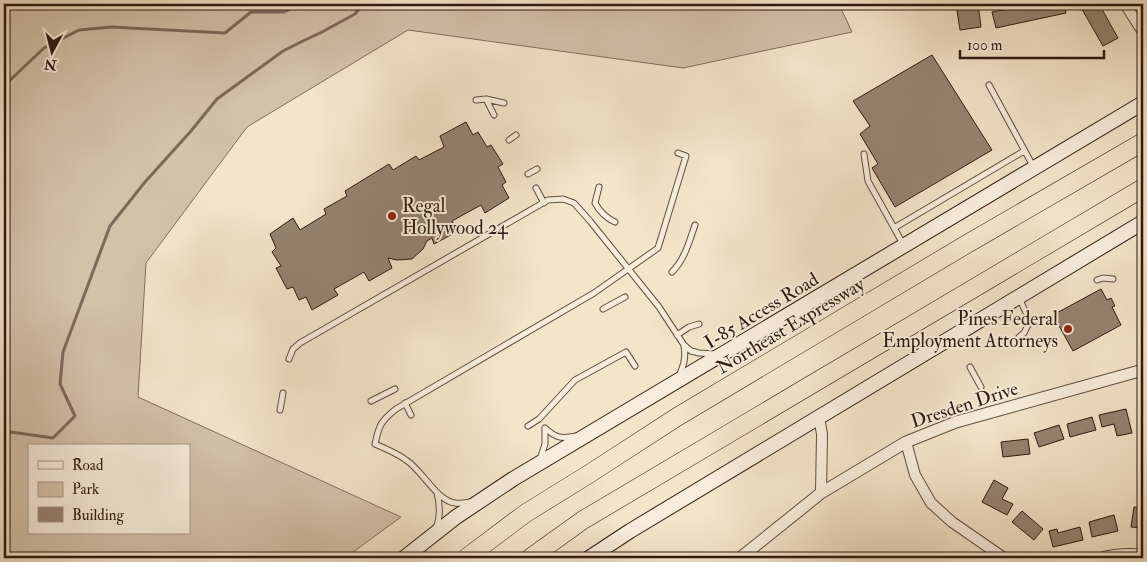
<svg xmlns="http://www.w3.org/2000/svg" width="1147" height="562" font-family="'IM FELL Double Pica',serif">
	<rect width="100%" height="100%" fill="#f4e4ca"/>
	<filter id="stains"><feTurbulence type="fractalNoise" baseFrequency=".004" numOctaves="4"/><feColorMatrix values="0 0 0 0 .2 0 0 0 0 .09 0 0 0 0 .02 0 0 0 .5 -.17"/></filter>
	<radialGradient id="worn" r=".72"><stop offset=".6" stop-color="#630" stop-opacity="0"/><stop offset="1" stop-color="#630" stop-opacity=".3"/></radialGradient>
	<path fill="#d3c1aa" stroke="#816d5d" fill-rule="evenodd" d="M4,4H839L852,32L683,68L408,30L247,127L146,263L138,397L401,517L345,558H4ZM29,446H189V533H29Z"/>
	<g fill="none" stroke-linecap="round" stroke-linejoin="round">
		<path stroke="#7d695a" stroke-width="3" d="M4,83H7L44,48L79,30L111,27L225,33L251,12H284L302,4
			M4,431L53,438L75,416L60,384L63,352L110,226L145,182L191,131L217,99L283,51L303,41L322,32L355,14L363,4"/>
	</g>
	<path fill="#958371" stroke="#2f1910" d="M956,4H978L981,27L960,30Z
		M1033,4H1064L1066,13L996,28L992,12Z
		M1079,4H1099L1118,38L1103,46Z
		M932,55L992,150L895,207L872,168L878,164L860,134L870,126L853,101Z
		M466,122L473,135L478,132L487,147L491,145L503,164L498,167L506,182L502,185L509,198L485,213L481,205L452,221L458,231L434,244L432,238L427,241L423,249L412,259L397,260L388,258L392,268L369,281L364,272L334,289L338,295L312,310L306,297L299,300L293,287L287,289L276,268L281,266L272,252L276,248L270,234L293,218L300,230L326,214L324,209L347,196L345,191L389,164L393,170L416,156L419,160L444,147L440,136Z
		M1101,289L1107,300L1111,298L1115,306L1112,307L1121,325L1073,351L1053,315Z
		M1126,409L1132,433L1117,436L1114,424L1102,427L1099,415Z
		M1092,417L1096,430L1070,437L1067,424Z
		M1059,425L1064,439L1039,447L1034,433Z
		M1028,439L1030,454L1003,457L1001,442Z
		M994,480L1008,488L1002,499L1013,504L1007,515L982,502Z
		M1134,507L1143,508V528L1131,527Z
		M1022,511L1043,529L1034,540L1012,522Z
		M1114,515L1118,531L1092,537L1089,522Z
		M1080,527L1083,540L1053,547L1049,531L1057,529L1058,533Z"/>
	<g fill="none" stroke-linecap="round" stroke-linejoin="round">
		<defs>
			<path id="service" d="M989,85L1033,166
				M486,99L494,115
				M476,100L486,99L504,103
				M509,140L516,135
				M864,154L868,181L903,244
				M528,174L537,169
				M599,187L595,203C600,212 606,218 615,222
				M536,188L544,203
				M894,228L1024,151
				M672,272C685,259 689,242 695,225
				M1097,280L1103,278L1113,279
				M603,309L625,297
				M1030,321L1038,323
				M677,335L689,327L699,324
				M1019,337L1024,333L1030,321L1019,298
				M289,359L293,349L300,343L548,200L563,199L574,203L590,221L659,307L684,345L691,351L699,353L716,354
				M970,367L981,387
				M679,376C684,365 686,357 684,346
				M371,401L395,389
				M405,403L411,415
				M280,410L283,393
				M528,426L539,419L575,380L626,352L635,366
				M545,428C556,438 561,439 576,436
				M540,459L545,444V429
				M470,502C465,503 460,504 455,503C437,501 422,470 406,460C397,453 386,449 375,444C379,425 381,421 396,409L594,293L658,248L686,156L678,153
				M436,528C441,516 440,505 437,493"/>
			<path id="minor" d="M1125,4L1143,32
				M819,417L822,434L821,493
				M906,442L915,475L931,503L952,522L1004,558
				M1100,558C1115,554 1128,553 1143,555"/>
			<path id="tertiary" d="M740,558L821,493L906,442L956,422L1143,370"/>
			<path id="secondary" d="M404,558L456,517L513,479L1143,103
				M589,558L630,531L1143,222"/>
			<path id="motorway" d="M466,558L526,513L589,474L677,417L967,244L1143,142
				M530,558L583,520L1143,188"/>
		</defs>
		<use href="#service" stroke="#604c3e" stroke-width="7"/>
		<use href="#minor" stroke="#604c3e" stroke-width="12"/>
		<use href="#tertiary" stroke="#604c3e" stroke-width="13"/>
		<use href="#secondary" stroke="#2f1910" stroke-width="16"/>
		<use href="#motorway" stroke="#2f1910" stroke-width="19"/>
		<use href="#service" stroke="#f8eddd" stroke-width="5"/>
		<use href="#minor" stroke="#f8eddd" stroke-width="10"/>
		<use href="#tertiary" stroke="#f8eddd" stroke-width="11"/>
		<use href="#secondary" stroke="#f8eddd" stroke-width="14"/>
		<use href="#motorway" stroke="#f4e4ca" stroke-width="18"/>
	</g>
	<g fill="#8f2418" stroke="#f8eddd" stroke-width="2">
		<circle cx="392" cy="216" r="5"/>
		<circle cx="1068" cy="329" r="5"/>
	</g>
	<g text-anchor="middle" stroke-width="4" stroke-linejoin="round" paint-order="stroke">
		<g font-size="19" fill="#2f1910" stroke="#f8eddd" text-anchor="start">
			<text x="402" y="212">Regal<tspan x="402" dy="22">Hollywood 24</tspan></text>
			<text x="1058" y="325" text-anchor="end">Pines Federal<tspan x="1058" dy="22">Employment Attorneys</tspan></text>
		</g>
		<g font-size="19" fill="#2f1910" stroke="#f8eddd">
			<text transform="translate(761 310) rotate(-31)" y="7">I-85 Access Road</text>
			<text transform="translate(790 325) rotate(-31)" y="7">Northeast Expressway</text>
			<text transform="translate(964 404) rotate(-18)" y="7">Dresden Drive</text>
		</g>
	</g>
	<rect width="1147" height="562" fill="none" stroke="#f4e4ca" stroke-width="20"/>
	<rect x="5" y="5" width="1137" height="552" fill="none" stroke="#2f1910" stroke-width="2.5"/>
	<rect x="10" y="10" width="1127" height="542" fill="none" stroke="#2f1910"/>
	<rect x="28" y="444" width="162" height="90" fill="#f8eddd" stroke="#a8988b"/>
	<rect x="38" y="461" width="25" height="8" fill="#f8eddd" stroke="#a8988b"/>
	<text x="72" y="470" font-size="15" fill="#2f1910">Road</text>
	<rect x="38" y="482" width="25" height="15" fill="#d3c1aa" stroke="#a8988b"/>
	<text x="72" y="494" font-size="15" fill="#2f1910">Park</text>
	<rect x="38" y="507" width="25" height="15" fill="#958371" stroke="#a8988b"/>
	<text x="72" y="520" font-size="15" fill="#2f1910">Building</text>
	<g transform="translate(52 52) rotate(187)" stroke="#f8eddd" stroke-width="4" paint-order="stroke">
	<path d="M0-4L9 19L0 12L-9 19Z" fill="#2f1910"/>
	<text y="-8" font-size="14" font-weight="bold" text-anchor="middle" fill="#2f1910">N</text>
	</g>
	<path d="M960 50v8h144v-8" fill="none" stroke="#2f1910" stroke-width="2.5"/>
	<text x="967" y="50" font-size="15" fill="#2f1910" stroke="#f8eddd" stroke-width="4" paint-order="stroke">100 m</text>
	<rect width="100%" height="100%" filter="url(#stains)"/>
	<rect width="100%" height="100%" fill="url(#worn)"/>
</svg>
